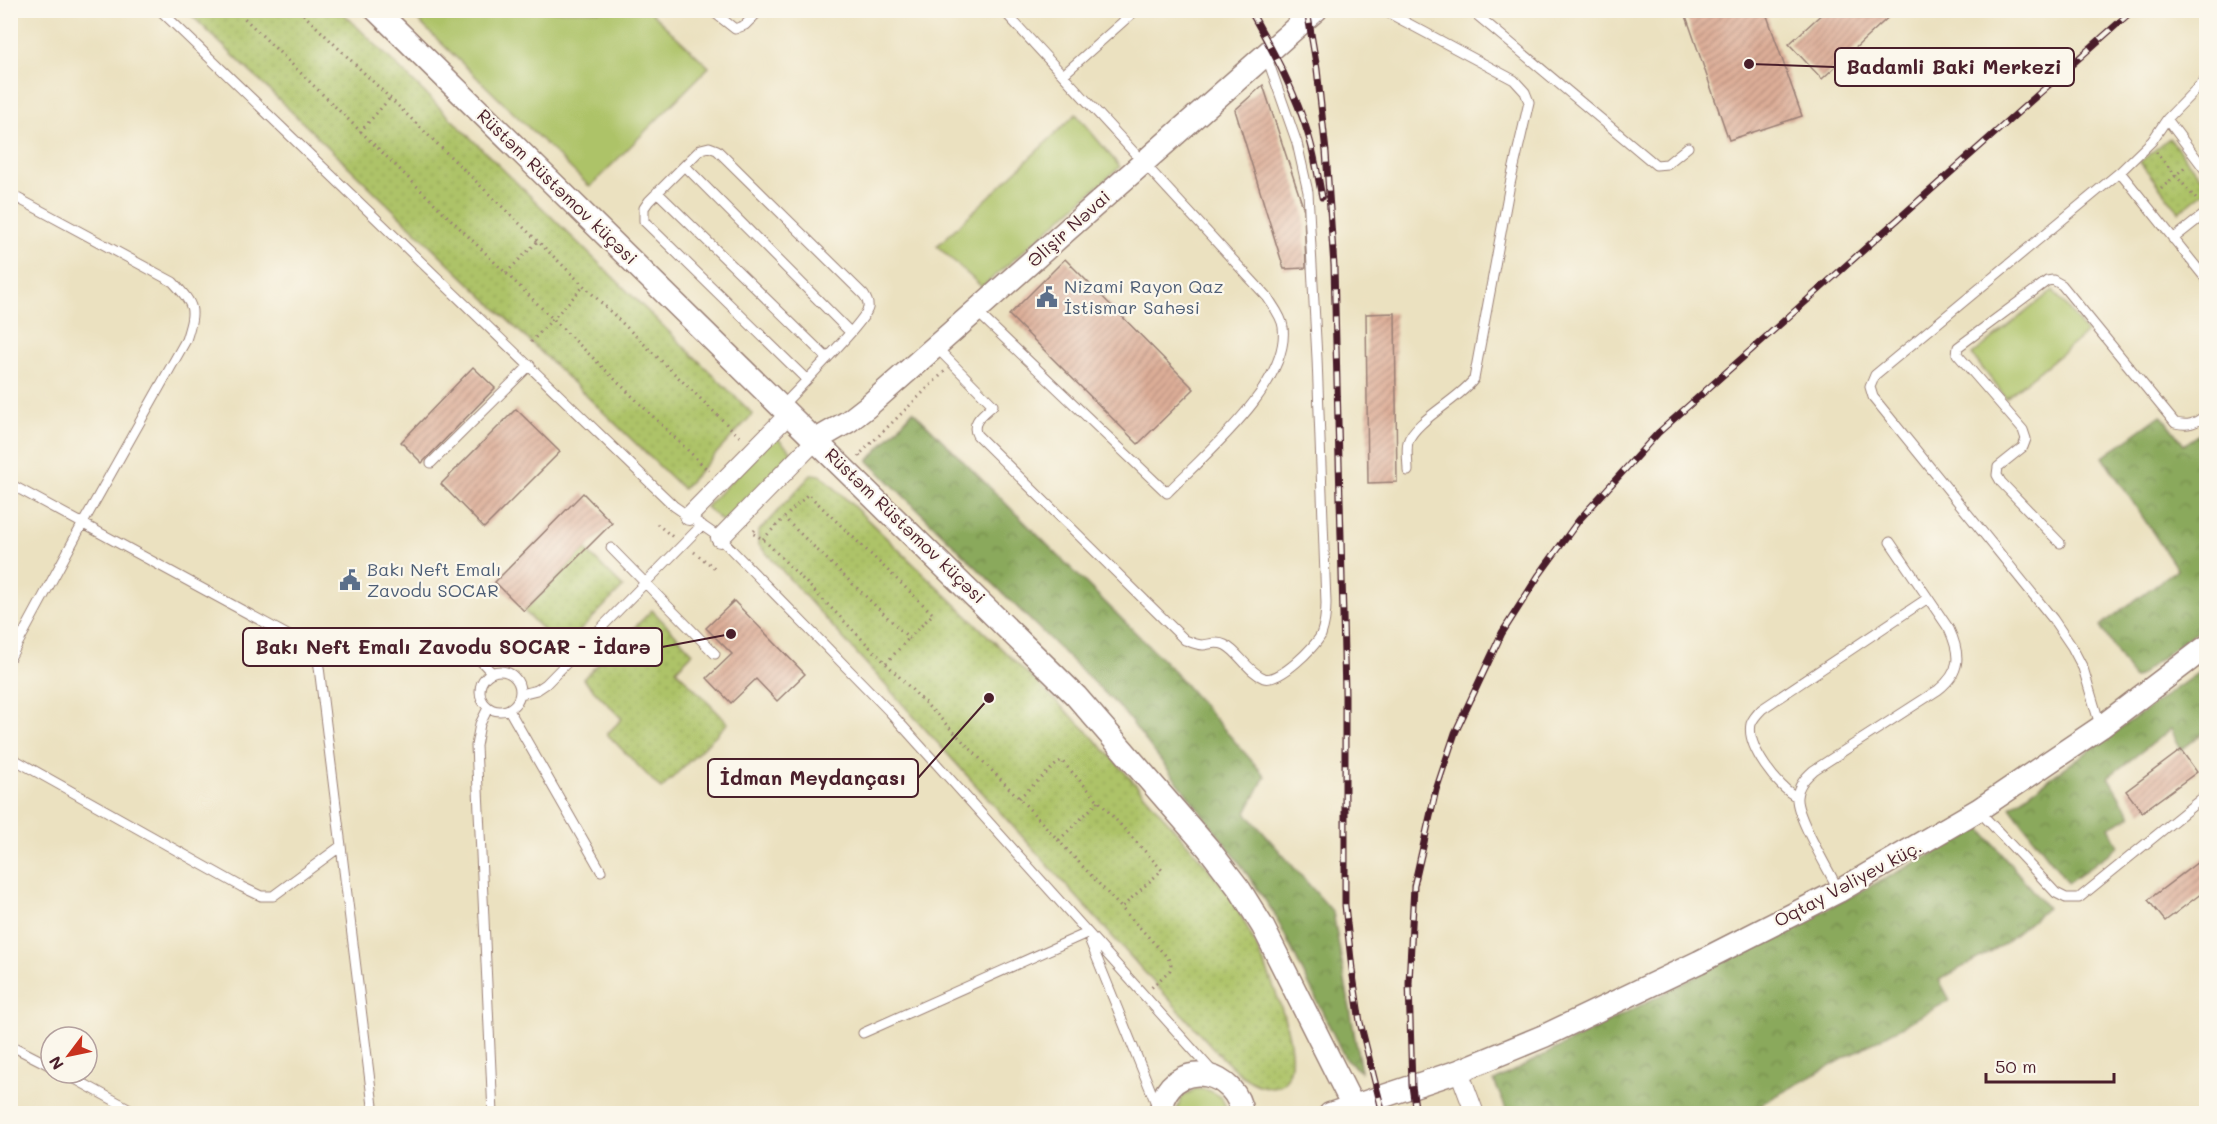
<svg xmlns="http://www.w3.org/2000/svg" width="2217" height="1124" font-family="Mali,sans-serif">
	<defs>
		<pattern id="forest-crowns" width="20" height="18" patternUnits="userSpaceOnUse" patternTransform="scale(1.5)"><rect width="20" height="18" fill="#8aa95c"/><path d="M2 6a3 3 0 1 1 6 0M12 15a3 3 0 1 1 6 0" fill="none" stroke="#73894c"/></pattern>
		<pattern id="park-dots" width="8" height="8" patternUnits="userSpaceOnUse" patternTransform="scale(1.5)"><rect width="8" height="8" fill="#adc368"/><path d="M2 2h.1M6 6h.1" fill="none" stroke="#96a75a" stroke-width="1.8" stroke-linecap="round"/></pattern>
		<pattern id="building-hatch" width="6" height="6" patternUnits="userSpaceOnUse" patternTransform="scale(1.5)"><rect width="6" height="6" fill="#ddae98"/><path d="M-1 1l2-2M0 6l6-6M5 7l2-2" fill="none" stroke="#b58d7c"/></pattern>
	</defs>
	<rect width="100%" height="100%" fill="#fbf7ec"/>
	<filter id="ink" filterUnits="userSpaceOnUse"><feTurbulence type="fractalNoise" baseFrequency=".0167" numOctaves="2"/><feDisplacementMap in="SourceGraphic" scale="12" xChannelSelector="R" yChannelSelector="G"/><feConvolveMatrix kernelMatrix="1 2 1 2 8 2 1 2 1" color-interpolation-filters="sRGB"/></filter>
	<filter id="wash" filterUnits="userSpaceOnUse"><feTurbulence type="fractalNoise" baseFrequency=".008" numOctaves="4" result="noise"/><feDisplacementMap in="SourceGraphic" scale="24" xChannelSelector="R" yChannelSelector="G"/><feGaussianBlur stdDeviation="1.35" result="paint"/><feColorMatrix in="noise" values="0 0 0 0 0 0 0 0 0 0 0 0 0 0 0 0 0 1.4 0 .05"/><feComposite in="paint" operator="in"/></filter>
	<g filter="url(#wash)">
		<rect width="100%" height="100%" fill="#ebe1c0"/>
		<path fill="#adc368" stroke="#7c714a" stroke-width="1.5" d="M408,11H649L709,67L590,187Z
			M1076,114L1120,167L982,287L937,246Z
			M2053,290L2087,333L2006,398L1972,355Z
			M775,436L792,452L723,522L706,507Z
			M1195,1089C1212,1088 1225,1096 1227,1113H1176L1181,1098Z"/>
		<path fill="url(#forest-crowns)" stroke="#6a6444" stroke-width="1.5" d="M913,411L1169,666L1265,776L1246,813L1333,912L1361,1072L1346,1060L1274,913L1236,858L1122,710L868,461Z
			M2161,415L2184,445L2206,429V624L2134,679L2100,626L2177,569L2103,457Z
			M2206,667V731L2181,750L2171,729L2108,777L2131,816L2109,827L2119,846L2068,883L2010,807Z
			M1981,829L2047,908L2001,946L1939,980L1950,1000L1745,1113H1508L1494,1081Z"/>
		<path fill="url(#park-dots)" stroke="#7c714a" stroke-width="1.5" d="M187,11H341L753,414L683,489Z
			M2169,138L2206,184V190L2179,212L2140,162Z
			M812,474L821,475L1084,728C1119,764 1151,802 1184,840C1200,859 1219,878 1232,900C1248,925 1322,1071 1277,1086C1253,1093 1228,1063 1213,1048L758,544V532Z
			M585,549L623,587L562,649L524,611Z
			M652,610L693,653L676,670L728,723L661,789L607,734L622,719L583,679Z"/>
		<g id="blocks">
			<path fill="url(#building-hatch)" d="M1684,10H1765L1802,116L1729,140Z
				M1826,10H1896L1822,79L1789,44Z
				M1263,85L1304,210L1306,268L1284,269L1235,110Z
				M1065,259L1194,389L1138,444L1009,315Z
				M1395,313L1397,482L1368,483L1366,314Z
				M473,367L495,388L422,463L401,442Z
				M516,409L560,452L484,528L441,484Z
				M583,493L612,523L524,611L495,582Z
				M734,601L805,674L777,701L756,679L731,703L707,678L732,654L706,628Z
				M2181,750L2197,772L2142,812L2126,791Z
				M2206,856V890L2165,921L2148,900Z"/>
		</g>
	</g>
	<g filter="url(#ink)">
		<use href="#blocks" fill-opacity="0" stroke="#9a8076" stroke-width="1.5"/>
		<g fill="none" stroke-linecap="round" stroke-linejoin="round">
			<defs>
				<path id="service" d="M711,10L735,29L745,25L760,10
					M1383,10L1514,80L1525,92L1529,102L1510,184L1474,379C1460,399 1414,421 1408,442C1406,450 1408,463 1408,471
					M1471,10L1656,165L1667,164L1688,147
					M162,12L674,506L720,538L889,711L1213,1072
					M1063,75L1136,10
					M2167,119L2206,171
					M685,166L850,332
					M2120,172L2206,279
					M657,192L826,357
					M10,194L173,282C195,306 196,308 186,340L83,523L10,658
					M2173,239L2206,213
					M976,311L1167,493C1204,455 1290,384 1283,327C1282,317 1273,306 1268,298L1003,10
					M936,347L993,405C984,414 970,422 977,435L1185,640C1190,642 1197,645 1203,645C1211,644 1217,641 1225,645C1238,651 1248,672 1264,678C1279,683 1315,647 1321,635C1325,624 1326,614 1326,603L1317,358L1308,192L1297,143L1266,55
					M782,406L807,380L644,221V208L649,201L701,149L709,147L717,150L864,295C866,298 869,303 868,308C865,321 819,366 807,380
					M431,463L530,365
					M10,484L317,651L374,1114
					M2060,543L2001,482L1997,475L1998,467L2023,447L2026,439L2023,430L1957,354L1958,347L2047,281L2053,280L2062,285L2175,423C2188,426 2195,424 2206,415
					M611,548L715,654
					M317,651L441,644C469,647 473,652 492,673
					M480 691a20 20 0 1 1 40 0a20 20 0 1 1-40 0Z
					M521,694L537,690L546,684L702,525
					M488,708L480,724L476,746L493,1114
					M509,710L601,871
					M2100,725L2083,668L2072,647L2053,619L1873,397L1870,387L1875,375L2120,172L2152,141L2167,119L2206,79
					M10,757L242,887L261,896H273L341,846
					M1797,797C1778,788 1746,746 1751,724C1753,718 1758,713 1762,709L1928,598
					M1978,810L2056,893L2066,898H2079L2201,799
					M1839,891C1830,872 1795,815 1797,797C1798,785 1806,777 1814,770L1938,690C1961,672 1961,655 1949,629L1890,542
					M1090,941L1157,1106
					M863,1033L1087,933
					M10,1045L51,1066
					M64,1073L139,1114"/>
				<path id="minor" d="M689,516L789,414
					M720,538L816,440
					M1459,1071L1475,1114"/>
				<path id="tertiary" d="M376,10L1076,696L1208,848L1240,890L1263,927L1353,1106
					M816,440L849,421L867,407L1316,10
					M1161,1114C1161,1109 1162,1104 1163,1099C1180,1058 1237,1072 1242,1114
					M1330,1114L1459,1071L1544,1036L1699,962L1839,891L1978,810L2101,727L2206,647"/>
			</defs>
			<use href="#service" stroke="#9a8076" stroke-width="11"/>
			<use href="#minor" stroke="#9a8076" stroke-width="20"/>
			<use href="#tertiary" stroke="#9a8076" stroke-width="25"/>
			<path stroke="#9a8076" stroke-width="3" stroke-dasharray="1.5 4.5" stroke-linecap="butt" d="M236,10L709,471
				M299,10L741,438
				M360,132L390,98
				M2156,152L2196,199
				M2161,189L2186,166
				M506,273L538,241
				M531,342L584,286
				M860,457L859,455L945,371
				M657,524L674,538
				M755,530L752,533L763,539L1019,798L1168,958L1171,965L1170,970L1151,988
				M763,539L808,494L933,614L909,638L784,518
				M694,552L716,569
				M886,663L909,638
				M1019,798L1061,760L1162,870L1121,908
				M1059,840L1099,801"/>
			<use href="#service" stroke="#fff" stroke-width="9"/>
			<use href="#minor" stroke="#fff" stroke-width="18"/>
			<use href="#tertiary" stroke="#fff" stroke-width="22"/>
			<defs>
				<path id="rail" d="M1250,10C1273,51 1296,93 1309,137C1315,157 1318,177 1322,197
					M1307,10L1317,69L1326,152L1334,266L1345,693V905L1352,969L1360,1022L1383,1114
					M1416,1114L1412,1086L1409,983L1414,886L1436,790L1455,733L1502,633L1539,575L1579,520L1658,433L2133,10"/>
			</defs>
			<use href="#rail" stroke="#4a1f2b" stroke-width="7"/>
			<use href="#rail" stroke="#fbf7ec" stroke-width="4.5" stroke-dasharray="14" stroke-linecap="butt"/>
		</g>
	</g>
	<defs>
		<symbol id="civic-bare" viewBox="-9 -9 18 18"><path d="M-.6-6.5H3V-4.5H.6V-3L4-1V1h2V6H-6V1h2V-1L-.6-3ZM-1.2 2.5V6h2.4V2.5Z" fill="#5c6f8a" stroke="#fbf7ec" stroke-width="2.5" paint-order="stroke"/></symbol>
	</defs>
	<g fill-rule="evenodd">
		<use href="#civic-bare" x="1032" y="282" width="30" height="30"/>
		<use href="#civic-bare" x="335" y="565" width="30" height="30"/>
	</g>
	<g text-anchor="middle" stroke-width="4.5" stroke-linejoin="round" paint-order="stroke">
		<g font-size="18" fill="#4a1f2b" stroke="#fbf7ec">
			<text transform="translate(557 187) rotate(44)" y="6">Rüstəm Rüstəmov küçəsi</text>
			<text transform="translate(1069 229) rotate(-42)" y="6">Əlişir Nəvai</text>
			<text transform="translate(905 526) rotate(44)" y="6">Rüstəm Rüstəmov küçəsi</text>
			<text transform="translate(1848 884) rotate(-28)" y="6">Oqtay Vəliyev küç.</text>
		</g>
		<g font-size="18" fill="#4e5e75" stroke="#fbf7ec" text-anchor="start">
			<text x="1064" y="293">Nizami Rayon Qaz<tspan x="1064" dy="21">İstismar Sahəsi</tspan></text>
			<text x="367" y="576">Bakı Neft Emalı<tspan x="367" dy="21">Zavodu SOCAR</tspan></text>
		</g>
	</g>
	<path fill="none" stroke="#4a1f2b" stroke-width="2" d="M1749 64L1835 67M731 634L662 647M989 698L918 778"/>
	<g fill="#4a1f2b" stroke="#fbf7ec" stroke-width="2">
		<circle cx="1749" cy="64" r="6"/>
		<circle cx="731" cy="634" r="6"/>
		<circle cx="989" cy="698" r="6"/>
	</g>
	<g fill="#fbf7ec" stroke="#4a1f2b" stroke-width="2">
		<rect x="1835" y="48" width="239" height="38" rx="6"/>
		<rect x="243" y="628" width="419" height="38" rx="6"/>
		<rect x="708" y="759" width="210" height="38" rx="6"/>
	</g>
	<g font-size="20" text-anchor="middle" font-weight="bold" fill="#4a1f2b">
		<text x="1954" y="74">Badamli Baki Merkezi</text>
		<text x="453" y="654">Bakı Neft Emalı Zavodu SOCAR - İdarə</text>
		<text x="813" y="785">İdman Meydançası</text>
	</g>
	<rect width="2217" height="1124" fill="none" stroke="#fbf7ec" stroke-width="36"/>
	<g transform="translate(69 1055) rotate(238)"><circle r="28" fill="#fbf7ec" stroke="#b4a19f" stroke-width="1.5"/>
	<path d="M0-4.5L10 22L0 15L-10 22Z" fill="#c8321e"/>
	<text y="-9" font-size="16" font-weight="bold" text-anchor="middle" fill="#4a1f2b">N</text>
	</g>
	<path d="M1986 1073v9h128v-9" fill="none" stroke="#4a1f2b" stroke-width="3"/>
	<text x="1995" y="1073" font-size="18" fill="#4a1f2b" stroke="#fbf7ec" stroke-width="4.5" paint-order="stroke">50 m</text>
</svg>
